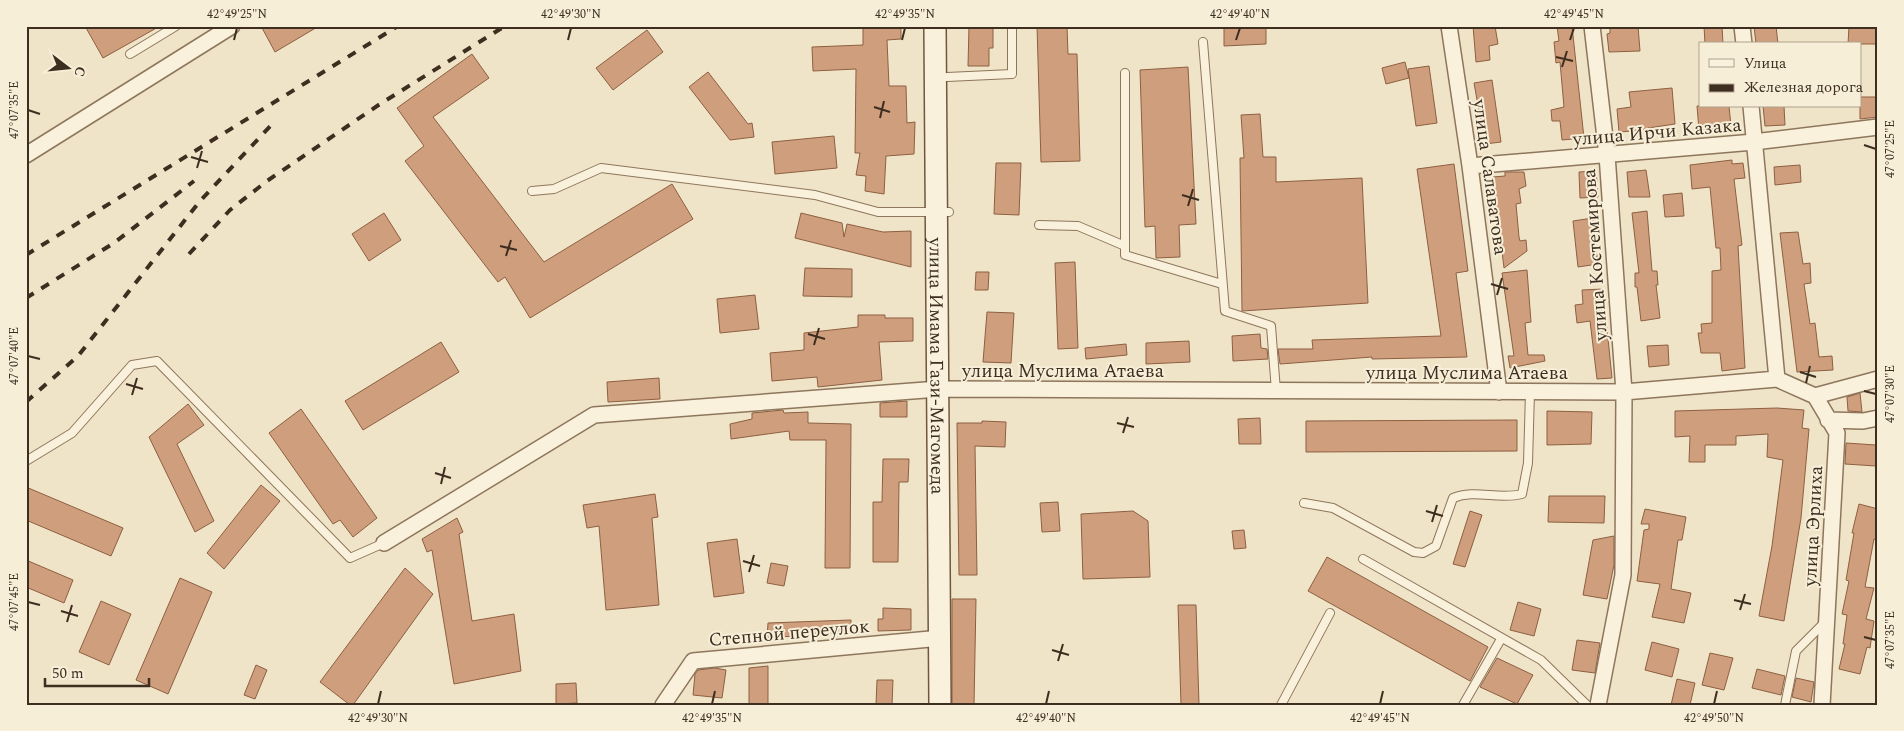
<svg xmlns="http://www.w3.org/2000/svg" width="1904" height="731" font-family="Spectral,serif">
	<rect width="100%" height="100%" fill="#f0e4c8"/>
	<path fill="#cf9f7d" stroke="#8d5f41" d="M85,26H160L103,58Z
		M261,26H319L275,52Z
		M863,26H901V39L887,40L889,86H906L907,123L915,122L914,154L886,156L884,194L865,191L866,176L856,175L860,153H855L856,69L813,71L812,47L863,45Z
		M969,26H993V48H989V66H968Z
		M1037,26H1067L1068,54H1077L1080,161L1041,162Z
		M1224,26H1266V44L1224,46Z
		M1473,26H1495L1498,44L1489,46L1490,60L1476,62Z
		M1557,26H1572L1584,138L1562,140L1560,121H1552L1551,110L1564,107L1560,62L1556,63L1554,42L1559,41Z
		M1610,26H1638L1640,51L1609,52L1607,34L1610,33Z
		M1704,26H1722L1723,44H1705Z
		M1754,26H1776L1778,44H1756Z
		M1849,26H1878V44H1848Z
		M647,30L663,52L613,90L596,68Z
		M472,54L489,78L433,117L544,262L672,184L693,219L530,318L505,277L498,282L405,161L424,146L397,108Z
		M1405,62L1409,78L1386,84L1382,68Z
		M1429,66L1437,123L1416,126L1408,69Z
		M1188,67L1196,224L1179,225L1180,257L1156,258L1155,226L1145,227L1140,70Z
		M708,72L748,124L752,123L754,137L730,140L689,87Z
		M1492,80L1501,142L1485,144L1474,83Z
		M1672,88L1675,124L1648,128V130L1619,132L1617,109L1631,107L1629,92Z
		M1860,97H1878V117L1860,119Z
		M1697,106H1729L1731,126L1699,130Z
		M1763,106H1784L1785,125L1765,126Z
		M1260,114L1263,157H1276V182L1362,178L1368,303L1242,311L1240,158H1244L1241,115Z
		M834,136L837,168L775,174L772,142Z
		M1732,160V164L1743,163L1745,178L1734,179L1742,245L1738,246L1745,368L1722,371L1720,353H1701L1698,333H1702L1701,324L1712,323V271L1721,270L1720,248H1716L1710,187L1692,189L1690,165Z
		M996,163H1021L1019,215L994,214Z
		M1454,164L1468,271L1456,273L1467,357L1372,359V357L1280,364L1278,349H1313L1312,340L1441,336L1417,169Z
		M1800,165L1801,182L1775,185L1774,167Z
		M1646,170L1650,197H1629L1627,172Z
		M1596,171L1598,197L1580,198L1579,172Z
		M1505,172H1524L1526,186L1519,189L1521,203L1516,204L1519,237L1520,241L1526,240L1527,251L1504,268L1493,177L1505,176Z
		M1682,193L1684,216L1665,217L1663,195Z
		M1647,211L1652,271H1657L1658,285H1656L1660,318L1641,321L1637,287H1635V273H1639L1632,213Z
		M384,213L401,240L369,261L352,234Z
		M801,213L842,223L844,237L847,224L883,232L911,231V267L795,238Z
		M1593,218L1598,264L1578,267L1573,221Z
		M1798,232L1803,264L1810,263L1811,283L1804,284L1810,324L1815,323L1819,357L1832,356L1833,370L1797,372L1780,233Z
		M1075,262L1078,348L1058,349L1055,263Z
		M805,268L852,269V297L803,296Z
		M1527,270L1531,322L1525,323L1528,355H1544L1545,361L1510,368L1508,356H1514L1502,273Z
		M976,272H989L988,290H975Z
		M1603,289L1612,378L1597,379L1590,321L1577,323L1575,305L1583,304L1582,290Z
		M755,295L759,329L720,333L717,299Z
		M987,312L1014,313L1011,363L983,362Z
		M858,315H885V318H913V341L879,342L882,380L818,387L817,377L772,381L770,353L804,350V333L858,327Z
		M1260,334L1261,348L1267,349L1268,359L1233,361L1232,336Z
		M1189,341L1190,362L1146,364V343Z
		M441,342L459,372L363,430L345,401Z
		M1126,344L1127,355L1086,359L1085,348Z
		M1668,345L1669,365L1649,367L1647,346Z
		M659,378L660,399L608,402L607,382Z
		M1860,393L1862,412L1848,411L1847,397Z
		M907,401V417H880V403Z
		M188,404L204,425L177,444L214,521L195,532L149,437Z
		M1777,408L1804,410L1802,428L1809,429L1801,518L1784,621L1759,616L1772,546L1783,460L1767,457L1768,434L1736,436V445H1705V462H1689L1690,436L1675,437V411Z
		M301,409L377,518L353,537L340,520L333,524L269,433Z
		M783,410L784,413L808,412V423L851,424L850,568H825L826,440H790L789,431L731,439L730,424L752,419V413Z
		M1547,411L1592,412L1591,444L1547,445Z
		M1260,418L1261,444H1239L1238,419Z
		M1517,420V451L1306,452V421Z
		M982,421L1006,422L1005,447L975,446L977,575H959L957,423H982Z
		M1846,443L1876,445V466L1845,464Z
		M883,459H909L908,482H899L898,562H873V502H882Z
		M261,485L280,501L224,569L207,553Z
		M26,487L123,528L111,556L26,520Z
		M655,494L658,517L652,518L659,605L606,610L599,526L587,528L583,505Z
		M1549,496H1605L1604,523L1548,522Z
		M1058,502L1060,531L1042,532L1040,503Z
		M1859,504L1878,509V540L1874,539L1865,587L1874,588L1866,619L1874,621L1870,648L1867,647L1860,674L1839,669L1845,644H1843L1847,615L1842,614L1849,581L1846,580L1854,533H1852Z
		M1645,509L1686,517L1682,540H1678L1671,589L1691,593L1684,623L1652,617L1660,584L1637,581L1644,530L1649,529V524H1641Z
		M1133,511L1148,521L1150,577L1083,579L1081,514Z
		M1470,511L1482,515L1465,567L1453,564Z
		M457,518L463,532L459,534L472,621L514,614L521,671L454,684L432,550L427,552L422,539Z
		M1244,530L1246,548L1234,549L1232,531Z
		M1614,536V565L1607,599L1583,595L1593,540Z
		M737,539L744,593L714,597L707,543Z
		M1327,557L1488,647L1470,681L1308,591Z
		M26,560L73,580L64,603L26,587Z
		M771,563L788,566L784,586L767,583Z
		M405,568L433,594L353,705H350L320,682Z
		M180,578L212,592L168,694L136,680Z
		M952,599H976L974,705H952Z
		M101,601L131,614L109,665L79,652Z
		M1518,602L1541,609L1534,636L1510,630Z
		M1178,605H1196L1199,705H1181Z
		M883,608L911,609V630L878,631V619H883Z
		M851,620V632L767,638L768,623Z
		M1577,640L1600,643L1595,673L1572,670Z
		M1652,642L1679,649L1672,677L1645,670Z
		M1710,653L1733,658L1724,690L1702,685Z
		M1497,658L1533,675L1517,704L1480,687Z
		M256,665L267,670L255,699L244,695Z
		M768,666V705H749V668Z
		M715,668L726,670L722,698L693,695L695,674L698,670Z
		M1757,669L1785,676L1781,695L1752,688Z
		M1796,678L1814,682L1811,702L1792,697Z
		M1677,679L1695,683L1690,705H1671Z
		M877,680H893L892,705H876Z
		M576,683L577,703L556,704V684Z"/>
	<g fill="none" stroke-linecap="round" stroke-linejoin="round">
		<defs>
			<path id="service" d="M1203,42L1225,311L1271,326L1276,391
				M130,54L176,26
				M1125,73V255L1222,284
				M947,77L1012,74V26
				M532,191L554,189L601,168L815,195L878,212H949
				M1039,225L1078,226L1125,246
				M26,461L72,433L132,365L157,361L350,558L384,543
				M1304,503L1333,508L1414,552L1423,553L1436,546L1453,498C1475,489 1498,500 1522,494L1528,463L1530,392
				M1363,559L1541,660L1587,705
				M1281,705L1330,613
				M1463,705L1501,639
				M1785,705L1796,651L1826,621"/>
			<path id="minor" d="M1449,26L1470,166L1499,392
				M1592,26L1607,155L1624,392L1623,575L1598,705
				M1742,26L1744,44
				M1751,106L1777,379
				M26,155L232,26
				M1470,166L1754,142L1878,127
				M1815,396L1878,379
				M1828,420L1863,421L1878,418
				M384,543L594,415L939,389L1624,392L1777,379L1815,396L1837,433L1822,705
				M663,705L693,661L941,638"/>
			<g id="secondary">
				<path id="s1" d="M935,26L940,705"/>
			</g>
		</defs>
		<use href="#service" stroke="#8d765c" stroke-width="10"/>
		<use href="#minor" stroke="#8d765c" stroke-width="18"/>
		<use href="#secondary" stroke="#6f573f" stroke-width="24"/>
		<use href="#service" stroke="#faf1dc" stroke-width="8"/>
		<use href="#minor" stroke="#faf1dc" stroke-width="15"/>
		<use href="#secondary" stroke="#faf1dc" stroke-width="21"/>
		<path stroke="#3d2e20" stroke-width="4" stroke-dasharray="9 9" stroke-linecap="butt" d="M189,254L230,210L267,181L380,104L505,26
			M26,255L398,26
			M26,298L114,243L194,181
			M26,402L78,356L200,201L276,120"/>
	</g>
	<path fill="none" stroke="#3d2e20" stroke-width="2" d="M234,40L237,28M568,40L571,28M902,40L905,28M1236,40L1240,28M1570,40L1574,28M1556,57L1573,61M1562,67L1567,51M874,107L890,112M28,110L40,114M880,118L884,101M1864,145L1876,149M191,157L208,162M197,168L202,151M1182,195L1199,200M1188,206L1193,189M500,246L517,250M506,256L511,240M1491,284L1508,289M1497,295L1502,278M808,334L825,339M814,345L819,328M28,356L40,359M1800,372L1816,377M1806,383L1810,366M126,384L143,389M1864,391L1876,394M132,395L137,378M1117,423L1134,427M1123,433L1128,417M435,473L451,478M441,484L445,467M1426,511L1443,516M1432,522L1437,505M743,561L760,566M749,572L754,555M1734,600L1751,604M28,602L40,605M1740,610L1745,594M61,611L78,616M67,622L72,605M1864,637L1876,640M1052,650L1069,655M1058,661L1063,644M378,704L381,691M712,704L715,691M1046,704L1049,691M1380,704L1383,691M1714,704L1717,691"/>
	<g text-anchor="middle" stroke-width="4" stroke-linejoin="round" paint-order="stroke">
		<g font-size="19" fill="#3d2e20" stroke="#f7eed8">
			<text transform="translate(1657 131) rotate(-5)" y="7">улица Ирчи Казака</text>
			<text transform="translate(1491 177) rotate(82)" y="7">улица Салаватова</text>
			<text transform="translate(1594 255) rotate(-94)" y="7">улица Костемирова</text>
			<text dy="7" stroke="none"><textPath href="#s1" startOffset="340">улица Имама Гази-Магомеда</textPath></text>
			<text x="1063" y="377">улица Муслима Атаева</text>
			<text x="1467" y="379">улица Муслима Атаева</text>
			<text transform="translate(1812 526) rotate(-87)" y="7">улица Эрлиха</text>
			<text transform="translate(789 632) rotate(-5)" y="7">Степной переулок</text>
		</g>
	</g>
	<rect width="1904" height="731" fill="none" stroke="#f7eed8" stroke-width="55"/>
	<rect x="1699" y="42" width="162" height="65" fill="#f7eed8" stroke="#ada18e"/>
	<rect x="1709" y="59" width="25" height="8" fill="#faf1dc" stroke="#ada18e"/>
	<text x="1744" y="68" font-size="15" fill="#3d2e20">Улица</text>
	<rect x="1709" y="84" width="25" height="8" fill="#3d2e20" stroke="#ada18e"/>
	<text x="1744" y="92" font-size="15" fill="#3d2e20">Железная дорога</text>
	<g transform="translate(68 68) rotate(106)" stroke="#f7eed8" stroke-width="4" paint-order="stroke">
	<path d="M0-4L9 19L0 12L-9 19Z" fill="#3d2e20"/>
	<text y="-8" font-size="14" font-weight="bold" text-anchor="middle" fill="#3d2e20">С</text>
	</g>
	<path d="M45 678v8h104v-8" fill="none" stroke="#3d2e20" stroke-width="2.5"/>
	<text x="52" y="678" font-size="15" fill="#3d2e20" stroke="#f7eed8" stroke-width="4" paint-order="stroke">50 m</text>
	<rect x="28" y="28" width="1848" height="676" fill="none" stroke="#3d2e20" stroke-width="2"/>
	<g font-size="12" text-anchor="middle" fill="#3d2e20">
		<text x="237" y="18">42°49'25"N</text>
		<text x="571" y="18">42°49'30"N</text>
		<text x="905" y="18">42°49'35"N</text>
		<text x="1240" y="18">42°49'40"N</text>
		<text x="1574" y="18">42°49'45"N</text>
		<text transform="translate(14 110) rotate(-90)" y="4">47°07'35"E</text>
		<text transform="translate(1890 149) rotate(-90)" y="4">47°07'25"E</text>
		<text transform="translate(14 356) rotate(-90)" y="4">47°07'40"E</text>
		<text transform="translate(1890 394) rotate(-90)" y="4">47°07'30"E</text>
		<text transform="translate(14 602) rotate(-90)" y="4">47°07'45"E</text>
		<text transform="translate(1890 640) rotate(-90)" y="4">47°07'35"E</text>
		<text x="378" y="722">42°49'30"N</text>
		<text x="712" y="722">42°49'35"N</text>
		<text x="1046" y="722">42°49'40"N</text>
		<text x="1380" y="722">42°49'45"N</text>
		<text x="1714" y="722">42°49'50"N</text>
	</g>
</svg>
